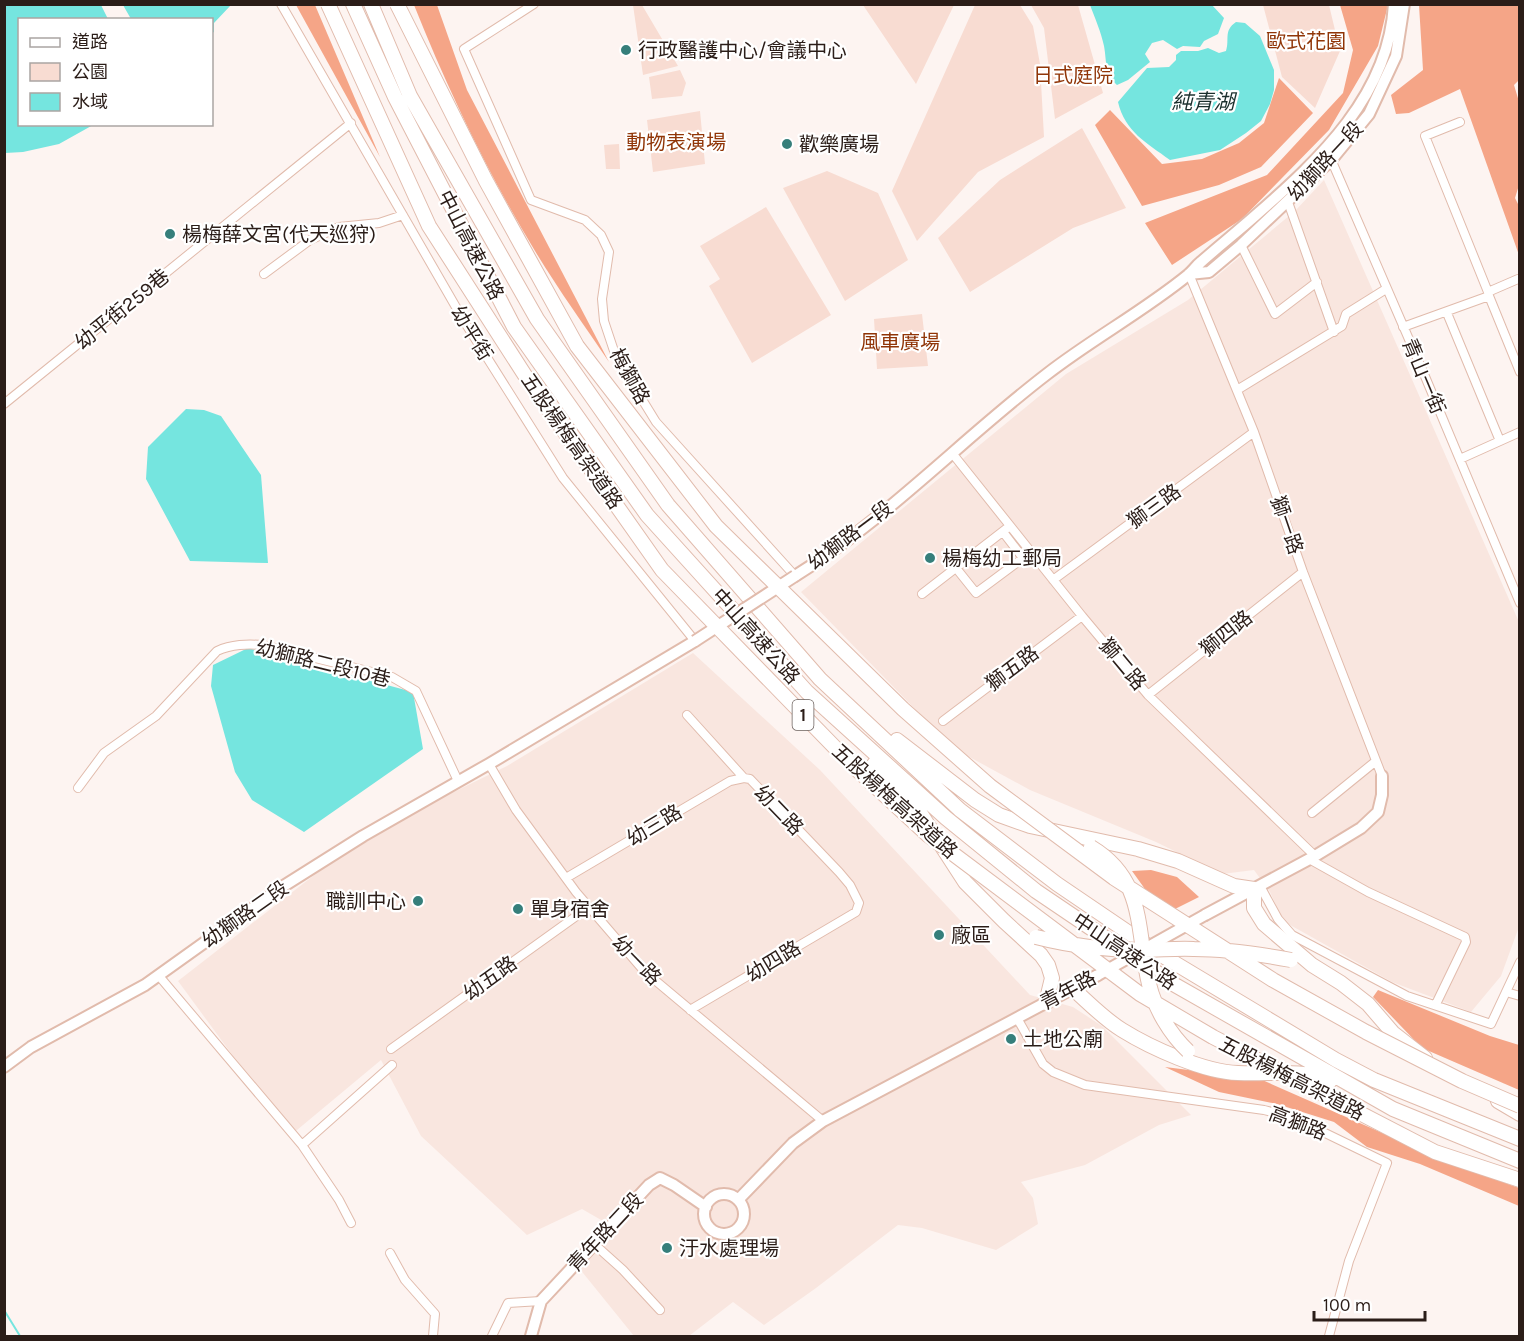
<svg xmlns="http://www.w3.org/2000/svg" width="1524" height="1341" font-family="Karla,'Noto Sans TC',sans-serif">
	<rect width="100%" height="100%" fill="#fdf4f1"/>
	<path fill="#f9e6df" d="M1324,180L1519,622L1520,924L1501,976L1471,1012L1392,982L1283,921L1270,892L1254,870L1222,874L1156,842L1030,790L953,748L801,592L1066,374L1188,300L1295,211Z
		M693,653L820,770L1030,995L1073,1007L1102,1026L1191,1115L1159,1125L1085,1165L1021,1182L1033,1198L1038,1224L996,1250L922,1228L898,1225L816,1288L764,1325L733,1302L689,1336H634L579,1268L615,1228L582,1209L527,1235L421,1136L381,1060L291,1135L178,981L322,869L425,806L507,766Z"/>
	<path fill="#f8dcd2" d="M633,5H642L678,66L643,75Z
		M863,5H954L916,84Z
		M975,5H1020L1033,26L1040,64L1044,137L978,172L917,241L892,191Z
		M1031,5H1078L1103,93L1055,119L1044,28Z
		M1263,5H1329L1340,51L1315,108L1282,77Z
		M680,70L686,83L682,96L652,99L649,77Z
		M700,111L705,164L653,172L647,120Z
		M1082,128L1126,208L1073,228L970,292L938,238L1000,180Z
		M619,144L620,169H606L604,145Z
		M827,171L878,193L908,260L845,301L783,188Z
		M766,207L831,315L752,363L709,286L720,279L700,246Z
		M922,314L928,366L877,369L874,319Z"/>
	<path fill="#f5a587" d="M296,5H315L380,157Z
		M414,5H437L467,90L609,362C584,325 558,289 535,251C487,172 448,90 414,5Z
		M1340,5H1388L1378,46L1329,130L1242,219L1172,265L1145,223L1267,175L1343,93L1353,50Z
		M1419,5H1519V80L1514,85L1520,105L1519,185L1515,198L1519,206V255L1460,89L1409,113L1396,114L1391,95L1423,70Z
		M1279,78L1313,113L1261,167L1219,185L1142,206L1095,125L1110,110L1162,164L1202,159L1239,143L1264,123Z
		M1151,870L1177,877L1199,897L1175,909L1150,896L1132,871Z
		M1378,990L1490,1036L1519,1045V1090L1422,1048L1373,997Z
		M1165,1067L1260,1079L1446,1161L1519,1188V1206L1420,1164L1367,1147L1334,1122L1277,1104L1219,1092Z"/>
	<path fill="#75e5df" d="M5,4L101,5L108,19L20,20V124L93,125L59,144L23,152L5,153Z
		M123,5H231L214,23V32L212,33V20L131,19Z
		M1090,5H1212L1224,18L1218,34L1204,41L1200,47L1183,46L1177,49L1163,40L1152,43L1145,54L1150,62L1128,80L1117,85C1104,73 1107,62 1104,46C1101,32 1095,18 1090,5Z
		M1236,22L1245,23L1260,36L1274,70V90L1270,104L1261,121L1246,133L1220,150L1170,160C1147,143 1125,132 1118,102L1147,68L1169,67L1176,60V55L1181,51H1198L1208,48L1219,53L1226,51C1230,39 1223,31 1236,22Z
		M186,409L204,410L221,416L261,475L268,563L190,561L146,479L148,447Z
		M248,648L413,692L423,749L304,832L252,800L235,772L211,686L213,665Z"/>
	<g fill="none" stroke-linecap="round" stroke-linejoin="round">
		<path stroke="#75e5df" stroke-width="2" d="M4,1310L20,1336"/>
		<defs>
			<path id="street" d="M281,4L464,321L563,478L695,641
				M534,4L464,49L531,200L585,220L601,235L609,252L602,299L604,321L616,357L656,422L795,576
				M1460,122L1425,136L1488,292
				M1330,157L1424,374L1520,603
				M1288,202L1334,332
				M1241,245L1275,314L1317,282
				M264,274L310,240L339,227L379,223L403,215
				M1189,274L1254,432L1303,572L1382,776
				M1489,296L1520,372
				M1447,313L1500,441
				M1403,327L1489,296L1488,292L1518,279
				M1237,390L1342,326L1346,314L1386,289
				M4,404L351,123
				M952,453L1082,616L1148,695L1315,856
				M1460,459L1520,432
				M956,568L976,593L1023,558L1003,532
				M1053,580L1254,432
				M922,594L1006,529
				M1148,695L1303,572
				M687,715L744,778L750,779L839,872L850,885L859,903L856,912L690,1010
				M943,721L1082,616
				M489,764L516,810L576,892L644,971L823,1121
				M78,788L104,753L156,716L217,651C232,644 247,644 263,645L392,677L416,691L458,781
				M1312,813L1376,761
				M1309,859L1368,892L1465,937L1466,942L1436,1004
				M566,878L730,781L744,778
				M1260,886L1278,919L1292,935L1407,996L1491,1024L1520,962
				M159,976L302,1145L339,1200L351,1223
				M1506,992L1520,996
				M1017,1018L1043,1064L1053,1072L1085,1085L1264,1110L1292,1117L1387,1163L1349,1261L1329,1336
				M391,1049L589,907
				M302,1145L392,1065
				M594,1244L623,1270L660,1310
				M390,1253L405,1280L435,1314L433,1336
				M492,1336L508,1303L541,1301"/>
			<path id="secondary" d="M1189,274L1209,272L1241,245L1332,159L1369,114L1396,56L1404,4
				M795,576C887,519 962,439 1047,374C1092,339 1144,311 1188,275C1193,271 1196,266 1201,262C1219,246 1238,231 1256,215C1320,159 1389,95 1394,4
				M1205,915L1315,856L1361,828L1378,812L1382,795V776
				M4,1067L31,1047L145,985L282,887L363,836L489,764L695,641
				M704 1214a20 20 0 1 1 40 0a20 20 0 1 1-40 0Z
				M738,1200L793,1143L823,1121L1098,975
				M531,1336L541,1301L649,1185L660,1178L674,1185L706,1207"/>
			<path id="highway" d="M353,4L395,97L514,327L647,515L807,692L946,818L1036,891L1175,985L1393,1109L1520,1161
				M371,4L410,96L537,319L668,505L820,679L960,810L1057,884L1163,956L1336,1060L1374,1080L1520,1139
				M897,740L975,800L999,815L1030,826L1138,849L1178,861L1234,886L1254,889V908L1264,924L1312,965L1341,983L1368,1004L1393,1033L1425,1058
				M874,764L919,811L965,882L1004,921L1041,955L1048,965L1052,978L1046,1003
				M1072,988C1088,1002 1104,1019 1122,1030C1151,1048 1204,1072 1238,1073C1270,1075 1299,1068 1330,1081
				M1498,1101L1520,1114"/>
		</defs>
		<use href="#street" stroke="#e1bbac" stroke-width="10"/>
		<use href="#secondary" stroke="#e1bbac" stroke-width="14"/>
		<use href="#highway" stroke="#e1bbac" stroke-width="16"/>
		<use href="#street" stroke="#fff" stroke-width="8"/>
		<use href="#secondary" stroke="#fff" stroke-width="10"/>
		<use href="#highway" stroke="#fff" stroke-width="14"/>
		<defs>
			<path id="secondary-bridge" d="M695,641L795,576
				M1098,975L1205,915"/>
			<path id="highway-bridge" d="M328,4L429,226L528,380L662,570L850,763L928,835L1140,994L1213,1037L1435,1152L1520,1180
				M397,4L486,181L577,346L716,526L903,709L990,786L1114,878L1273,980L1366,1032L1462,1081L1520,1106
				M1091,847C1146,880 1136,930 1149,984C1155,1009 1170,1034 1188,1051
				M1036,937C1071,946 1107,950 1143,950C1160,950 1177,948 1194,949C1226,949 1259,954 1291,960"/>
		</defs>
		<use href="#secondary-bridge" stroke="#e1bbac" stroke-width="14" stroke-linecap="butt"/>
		<use href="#highway-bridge" stroke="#e1bbac" stroke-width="16" stroke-linecap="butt"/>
		<use href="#secondary-bridge" stroke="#fff" stroke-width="10"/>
		<use href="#highway-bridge" stroke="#fff" stroke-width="14"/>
	</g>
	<g fill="#367f7b" stroke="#fff" stroke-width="2">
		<circle cx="626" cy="50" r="6"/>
		<circle cx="787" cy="144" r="6"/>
		<circle cx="170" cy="234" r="6"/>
		<circle cx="930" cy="558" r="6"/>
		<circle cx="418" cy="901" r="6"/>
		<circle cx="518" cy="909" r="6"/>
		<circle cx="939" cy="935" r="6"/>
		<circle cx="1011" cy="1039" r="6"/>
		<circle cx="667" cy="1248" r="6"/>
	</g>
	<g text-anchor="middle" stroke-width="4.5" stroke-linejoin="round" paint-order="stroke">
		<rect fill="#fff" stroke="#6b615d" stroke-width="1.5" x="792.5" y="700" width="21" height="30" rx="4.5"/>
		<g font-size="18" font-weight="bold" fill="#2b1d18">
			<text x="803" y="721">1</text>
		</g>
		<g font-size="20" fill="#903507" stroke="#fff">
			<text x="1306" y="48">歐式花園</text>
			<text x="1073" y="82">日式庭院</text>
			<text x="676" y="149">動物表演場</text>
			<text x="900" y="349">風車廣場</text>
		</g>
		<g font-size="20" fill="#2b1d18" stroke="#fff" text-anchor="start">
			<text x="638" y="57">行政醫護中心/會議中心</text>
			<text x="799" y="151">歡樂廣場</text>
			<text x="182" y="241">楊梅薛文宮(代天巡狩)</text>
			<text x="942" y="565">楊梅幼工郵局</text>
			<text x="406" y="908" text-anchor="end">職訓中心</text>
			<text x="530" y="916">單身宿舍</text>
			<text x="951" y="942">廠區</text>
			<text x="1023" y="1046">土地公廟</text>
			<text x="679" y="1255">汙水處理場</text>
		</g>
		<g font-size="20" fill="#2b1d18" stroke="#fff">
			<text transform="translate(1325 161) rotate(-47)" y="7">幼獅路一段</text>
			<text transform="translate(471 245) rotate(63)" y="7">中山高速公路</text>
			<text transform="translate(122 309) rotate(-39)" y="7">幼平街259巷</text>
			<text transform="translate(472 333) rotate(58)" y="7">幼平街</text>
			<text transform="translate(630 376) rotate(61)" y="7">梅獅路</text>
			<text transform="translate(1424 376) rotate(67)" y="7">青山一街</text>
			<text transform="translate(572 441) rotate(55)" y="7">五股楊梅高架道路</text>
			<text transform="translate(1154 506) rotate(-36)" y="7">獅三路</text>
			<text transform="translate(1287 525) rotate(71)" y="7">獅一路</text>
			<text transform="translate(850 535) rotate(-37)" y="7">幼獅路一段</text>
			<text transform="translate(1226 633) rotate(-39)" y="7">獅四路</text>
			<text transform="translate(756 636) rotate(48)" y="7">中山高速公路</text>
			<text transform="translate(323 663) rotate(14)" y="7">幼獅路二段10巷</text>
			<text transform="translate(1123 664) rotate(50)" y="7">獅二路</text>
			<text transform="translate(1012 668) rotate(-37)" y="7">獅五路</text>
			<text transform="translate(895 801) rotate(42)" y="7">五股楊梅高架道路</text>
			<text transform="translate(779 810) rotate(46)" y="7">幼二路</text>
			<text transform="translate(654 825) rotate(-31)" y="7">幼三路</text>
			<text transform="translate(245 914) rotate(-35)" y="7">幼獅路二段</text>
			<text transform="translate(1125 951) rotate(34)" y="7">中山高速公路</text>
			<text transform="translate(637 960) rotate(46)" y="7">幼一路</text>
			<text transform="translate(773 961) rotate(-31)" y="7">幼四路</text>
			<text transform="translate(490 978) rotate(-36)" y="7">幼五路</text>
			<text transform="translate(1068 990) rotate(-28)" y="7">青年路</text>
			<text transform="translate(1292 1078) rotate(27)" y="7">五股楊梅高架道路</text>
			<text transform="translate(1298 1123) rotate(21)" y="7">高獅路</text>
			<text transform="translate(605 1232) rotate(-47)" y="7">青年路二段</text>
		</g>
		<g font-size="21" font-style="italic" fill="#1a2f2d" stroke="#fff">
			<text x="1203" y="109">純青湖</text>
		</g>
	</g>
	<rect width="1524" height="1341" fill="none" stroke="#2b1d18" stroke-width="12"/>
	<rect x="18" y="18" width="195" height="108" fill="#ffffff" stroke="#aaa5a3" stroke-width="1.5"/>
	<rect x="30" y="38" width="30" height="9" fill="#ffffff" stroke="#aaa5a3" stroke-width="1.5"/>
	<text x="72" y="48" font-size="18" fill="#2b1d18">道路</text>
	<rect x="30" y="63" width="30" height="18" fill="#f8dcd2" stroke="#aaa5a3" stroke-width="1.5"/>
	<text x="72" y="78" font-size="18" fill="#2b1d18">公園</text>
	<rect x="30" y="93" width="30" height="18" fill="#75e5df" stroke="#aaa5a3" stroke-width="1.5"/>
	<text x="72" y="108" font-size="18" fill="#2b1d18">水域</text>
	<path d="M1314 1311v9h111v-9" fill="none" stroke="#2b1d18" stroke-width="3"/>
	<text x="1323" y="1311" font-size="18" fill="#2b1d18" stroke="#ffffff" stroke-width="4.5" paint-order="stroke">100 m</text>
</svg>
